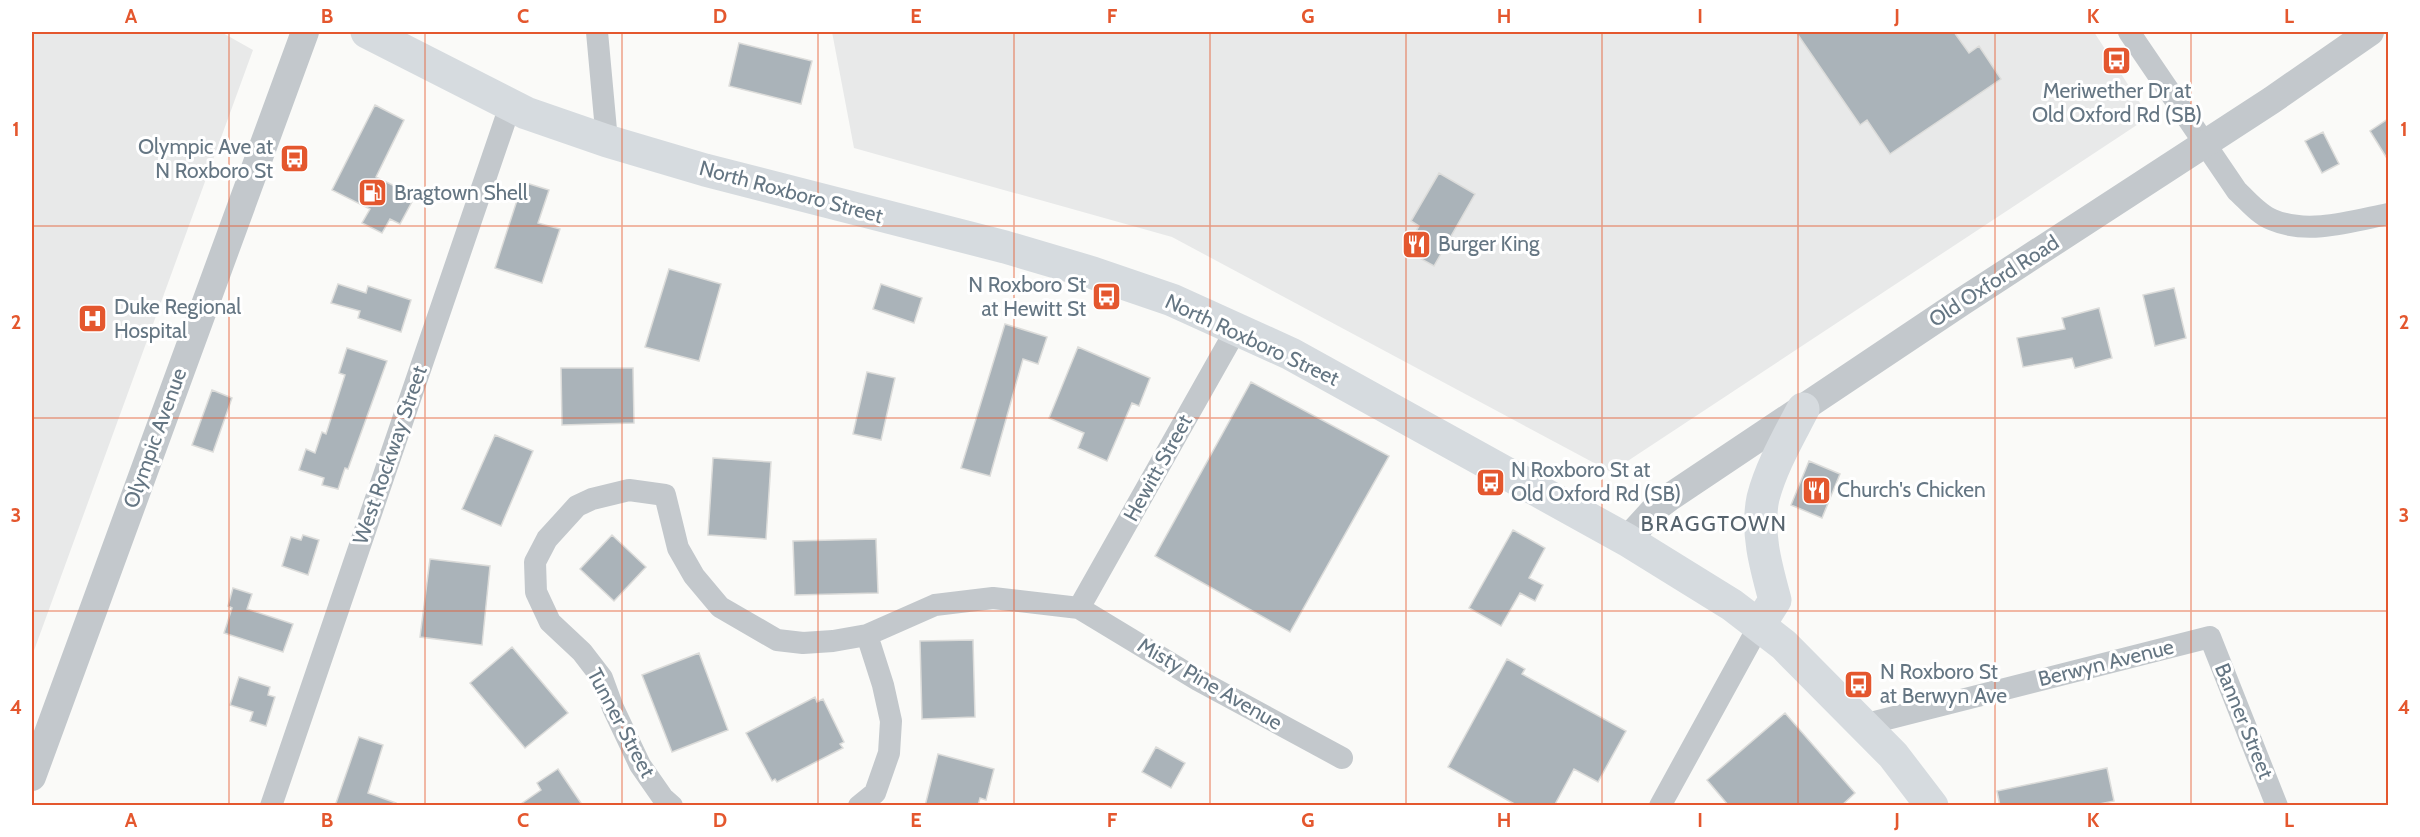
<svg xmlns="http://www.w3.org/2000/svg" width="2420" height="837" font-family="Cabin,sans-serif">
	<rect width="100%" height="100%" fill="#fafaf8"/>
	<path fill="#e8e9e9" d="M32,32H221L253,50L32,656Z
		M832,32H2094L2149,117L1611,472L1172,237L854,148Z"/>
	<path fill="#aab3b9" stroke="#dcdcda" stroke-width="1.5" d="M1796,32H1954L1969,53L1979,46L2001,79L1890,154L1867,120L1860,125Z
		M739,43L812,61L801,104L729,86Z
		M375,105L404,120L376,177L415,196L400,224L390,219L382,233L362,223L370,209L332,190Z
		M2388,119V160L2370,131Z
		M2323,132L2339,164L2322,173L2305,141Z
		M1439,173L1475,194L1434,266L1405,250L1419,226L1411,221Z
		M523,182L549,190L538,223L560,229L542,283L495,268Z
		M669,269L721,284L699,361L645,347Z
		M338,284L366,293L368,286L411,300L401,332L358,318L360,311L331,303Z
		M881,284L922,298L914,323L873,309Z
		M2174,288L2186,338L2155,346L2143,295Z
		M2099,308L2112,358L2075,368L2072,358L2023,367L2017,338L2065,329L2062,318Z
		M1005,324L1047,337L1038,364L1023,359L990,476L961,468Z
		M1078,347L1150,378L1139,406L1132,403L1107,461L1078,448L1084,433L1049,418Z
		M347,348L387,361L348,469L345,468L338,489L322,485L324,478L299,470L306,449L315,453L322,432L326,434L345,375L339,373Z
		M561,368H633L634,423L562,425Z
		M867,372L895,378L881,440L853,434Z
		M1251,382L1389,456L1290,632L1155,556Z
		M212,390L232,398L213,452L192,445Z
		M495,435L533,451L501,526L462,509Z
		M713,458L771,462L766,539L708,535Z
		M1809,461L1840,474L1822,518L1791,505Z
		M1513,530L1545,548L1529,578L1543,585L1535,601L1520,593L1501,626L1469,608Z
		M303,535L319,540L308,575L282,566L291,537L301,540Z
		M612,535L646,567L614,601L580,569Z
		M876,539L878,593L795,595L793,541Z
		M430,559L490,566L482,645L420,637Z
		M233,588L252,594L247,609L293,624L283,652L224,633L232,608L228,606Z
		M973,640L975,717L922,719L920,641Z
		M512,647L568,713L525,748L470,683Z
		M699,653L728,730L672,752L642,675Z
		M1507,659L1525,669L1522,674L1626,731L1598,782L1574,769L1554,806H1518L1448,767Z
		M239,677L270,687L268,695L275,697L266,726L250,721L253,712L230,705Z
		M815,697L817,702L823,699L844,742L840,744L843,748L777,782L775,779L772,781L746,733Z
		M1785,713L1855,793L1841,806H1729L1707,780Z
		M359,737L383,745L368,793L396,803L395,806H335Z
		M1156,747L1185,763L1171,788L1142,772Z
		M938,754L994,769L986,800L980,798L978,806H925Z
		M2107,768L2114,801L2090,806H2000L1997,791Z
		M558,769L583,806H518L541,790L537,783Z"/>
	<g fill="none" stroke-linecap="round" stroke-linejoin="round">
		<path stroke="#c3c8cc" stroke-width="22" d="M597,32L607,141
			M2129,32L2237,191C2248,201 2259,215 2273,220C2308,235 2353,221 2388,214
			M1079,608L1237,328
			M1863,725L2210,637L2277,806
			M271,806L510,106
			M672,806L663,798L640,765L613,708L602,678L582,652L550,622L536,592L535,562L547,539L577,506L592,499L629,490L665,495L678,548L694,576L720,607L777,640L803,643L833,641L867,635L935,605L993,598L1079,608L1198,680L1342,758
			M859,806L875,793L889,753L891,721L883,685L867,635
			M1660,806L1760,624"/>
		<path stroke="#c3c8cc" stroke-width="28" d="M1627,540L1658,506L1670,497L1963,301L2272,100L2370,32
			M32,777L305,32"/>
		<path stroke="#d6dbdf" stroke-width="33" d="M367,32L526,113L607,141L705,170L1005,247L1093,273L1172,300L1291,354L1627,540L1732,605L1784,645L1893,755L1932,806
			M1760,624L1775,600C1766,567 1756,532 1763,498C1771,467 1788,438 1803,409"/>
	</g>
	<path fill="none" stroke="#e4572e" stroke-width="1.5" stroke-opacity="0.55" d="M229,32V806M425,32V806M622,32V806M818,32V806M1014,32V806M1210,32V806M1406,32V806M1602,32V806M1798,32V806M1995,32V806M2191,32V806M32,226H2388M32,418H2388M32,611H2388"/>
	<defs>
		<symbol id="bus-square" viewBox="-11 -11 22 22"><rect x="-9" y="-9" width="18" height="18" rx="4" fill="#e4572e" stroke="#fff"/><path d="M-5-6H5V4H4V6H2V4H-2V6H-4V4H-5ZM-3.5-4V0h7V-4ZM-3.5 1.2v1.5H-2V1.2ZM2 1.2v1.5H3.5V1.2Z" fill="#fff"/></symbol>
		<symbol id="fuel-square" viewBox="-11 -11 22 22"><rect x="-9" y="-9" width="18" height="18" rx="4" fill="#e4572e" stroke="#fff"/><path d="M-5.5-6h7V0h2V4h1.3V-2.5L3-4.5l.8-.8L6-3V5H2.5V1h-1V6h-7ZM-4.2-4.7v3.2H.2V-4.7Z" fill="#fff"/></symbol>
		<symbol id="restaurant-square" viewBox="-11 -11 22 22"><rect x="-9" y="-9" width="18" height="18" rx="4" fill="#e4572e" stroke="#fff"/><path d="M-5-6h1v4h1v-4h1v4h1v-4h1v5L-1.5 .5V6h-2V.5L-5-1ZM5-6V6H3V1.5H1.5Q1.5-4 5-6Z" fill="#fff"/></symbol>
		<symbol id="hospital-square" viewBox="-11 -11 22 22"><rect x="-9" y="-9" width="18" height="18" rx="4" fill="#e4572e" stroke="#fff"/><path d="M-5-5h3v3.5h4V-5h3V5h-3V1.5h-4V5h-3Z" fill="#fff"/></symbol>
	</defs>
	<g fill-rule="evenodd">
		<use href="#bus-square" x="2100" y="44" width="33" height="33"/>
		<use href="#bus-square" x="278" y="142" width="33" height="33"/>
		<use href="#fuel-square" x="356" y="176" width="33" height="33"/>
		<use href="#restaurant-square" x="1400" y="228" width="33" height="33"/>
		<use href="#bus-square" x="1090" y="280" width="33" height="33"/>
		<use href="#hospital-square" x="76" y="302" width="33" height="33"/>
		<use href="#bus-square" x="1474" y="466" width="33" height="33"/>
		<use href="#restaurant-square" x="1800" y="474" width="33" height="33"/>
		<use href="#bus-square" x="1842" y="668" width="33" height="33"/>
	</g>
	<g text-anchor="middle" stroke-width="6" stroke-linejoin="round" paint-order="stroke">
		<g font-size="21" fill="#657683" stroke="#fff" text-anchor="start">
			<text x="2117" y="98" text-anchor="middle">Meriwether Dr at<tspan x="2117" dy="24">Old Oxford Rd (SB)</tspan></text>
			<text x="273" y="154" text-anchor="end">Olympic Ave at<tspan x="273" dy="24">N Roxboro St</tspan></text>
			<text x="394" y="200">Bragtown Shell</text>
			<text x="1438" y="251">Burger King</text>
			<text x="1086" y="292" text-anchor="end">N Roxboro St<tspan x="1086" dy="24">at Hewitt St</tspan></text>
			<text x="114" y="314">Duke Regional<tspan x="114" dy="24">Hospital</tspan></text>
			<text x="1511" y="477">N Roxboro St at<tspan x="1511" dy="24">Old Oxford Rd (SB)</tspan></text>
			<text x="1837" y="497">Church's Chicken</text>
			<text x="1880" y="679">N Roxboro St<tspan x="1880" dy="24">at Berwyn Ave</tspan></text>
		</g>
		<g font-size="21" fill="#657683" stroke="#fff">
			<text transform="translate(791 192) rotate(15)" y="7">North Roxboro Street</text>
			<text transform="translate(1994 281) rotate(-33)" y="7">Old Oxford Road</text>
			<text transform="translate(1252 340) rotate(25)" y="7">North Roxboro Street</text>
			<text transform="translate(155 438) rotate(-70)" y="7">Olympic Avenue</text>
			<text transform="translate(390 455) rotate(-71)" y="7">West Rockway Street</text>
			<text transform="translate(1158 468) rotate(-61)" y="7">Hewitt Street</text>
			<text transform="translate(2106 663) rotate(-14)" y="7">Berwyn Avenue</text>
			<text transform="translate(1210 684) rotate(30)" y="7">Misty Pine Avenue</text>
			<text transform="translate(2244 721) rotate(68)" y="7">Banner Street</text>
			<text transform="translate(621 723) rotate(62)" y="7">Tunner Street</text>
		</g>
		<g font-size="22" letter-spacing="1.5" fill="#57646e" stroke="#fff">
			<text x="1714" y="531">BRAGGTOWN</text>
		</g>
	</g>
	<rect width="2420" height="837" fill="none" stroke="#ffffff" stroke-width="66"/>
	<rect x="33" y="33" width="2354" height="771" fill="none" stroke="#e4572e" stroke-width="2"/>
	<g font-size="20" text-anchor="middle" font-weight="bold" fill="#e4572e">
		<text x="131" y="23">A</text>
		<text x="327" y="23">B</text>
		<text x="523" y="23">C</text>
		<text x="720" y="23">D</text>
		<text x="916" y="23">E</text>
		<text x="1112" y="23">F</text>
		<text x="1308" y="23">G</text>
		<text x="1504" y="23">H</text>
		<text x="1700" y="23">I</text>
		<text x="1897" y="23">J</text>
		<text x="2093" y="23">K</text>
		<text x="2289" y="23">L</text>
		<text x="16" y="136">1</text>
		<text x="2404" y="136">1</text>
		<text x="16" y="329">2</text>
		<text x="2404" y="329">2</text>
		<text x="16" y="522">3</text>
		<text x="2404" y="522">3</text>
		<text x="16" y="714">4</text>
		<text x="2404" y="714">4</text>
		<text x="131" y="827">A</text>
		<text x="327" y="827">B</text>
		<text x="523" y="827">C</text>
		<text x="720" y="827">D</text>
		<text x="916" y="827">E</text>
		<text x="1112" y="827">F</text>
		<text x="1308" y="827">G</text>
		<text x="1504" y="827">H</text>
		<text x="1700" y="827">I</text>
		<text x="1897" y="827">J</text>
		<text x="2093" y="827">K</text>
		<text x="2289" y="827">L</text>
	</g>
</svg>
